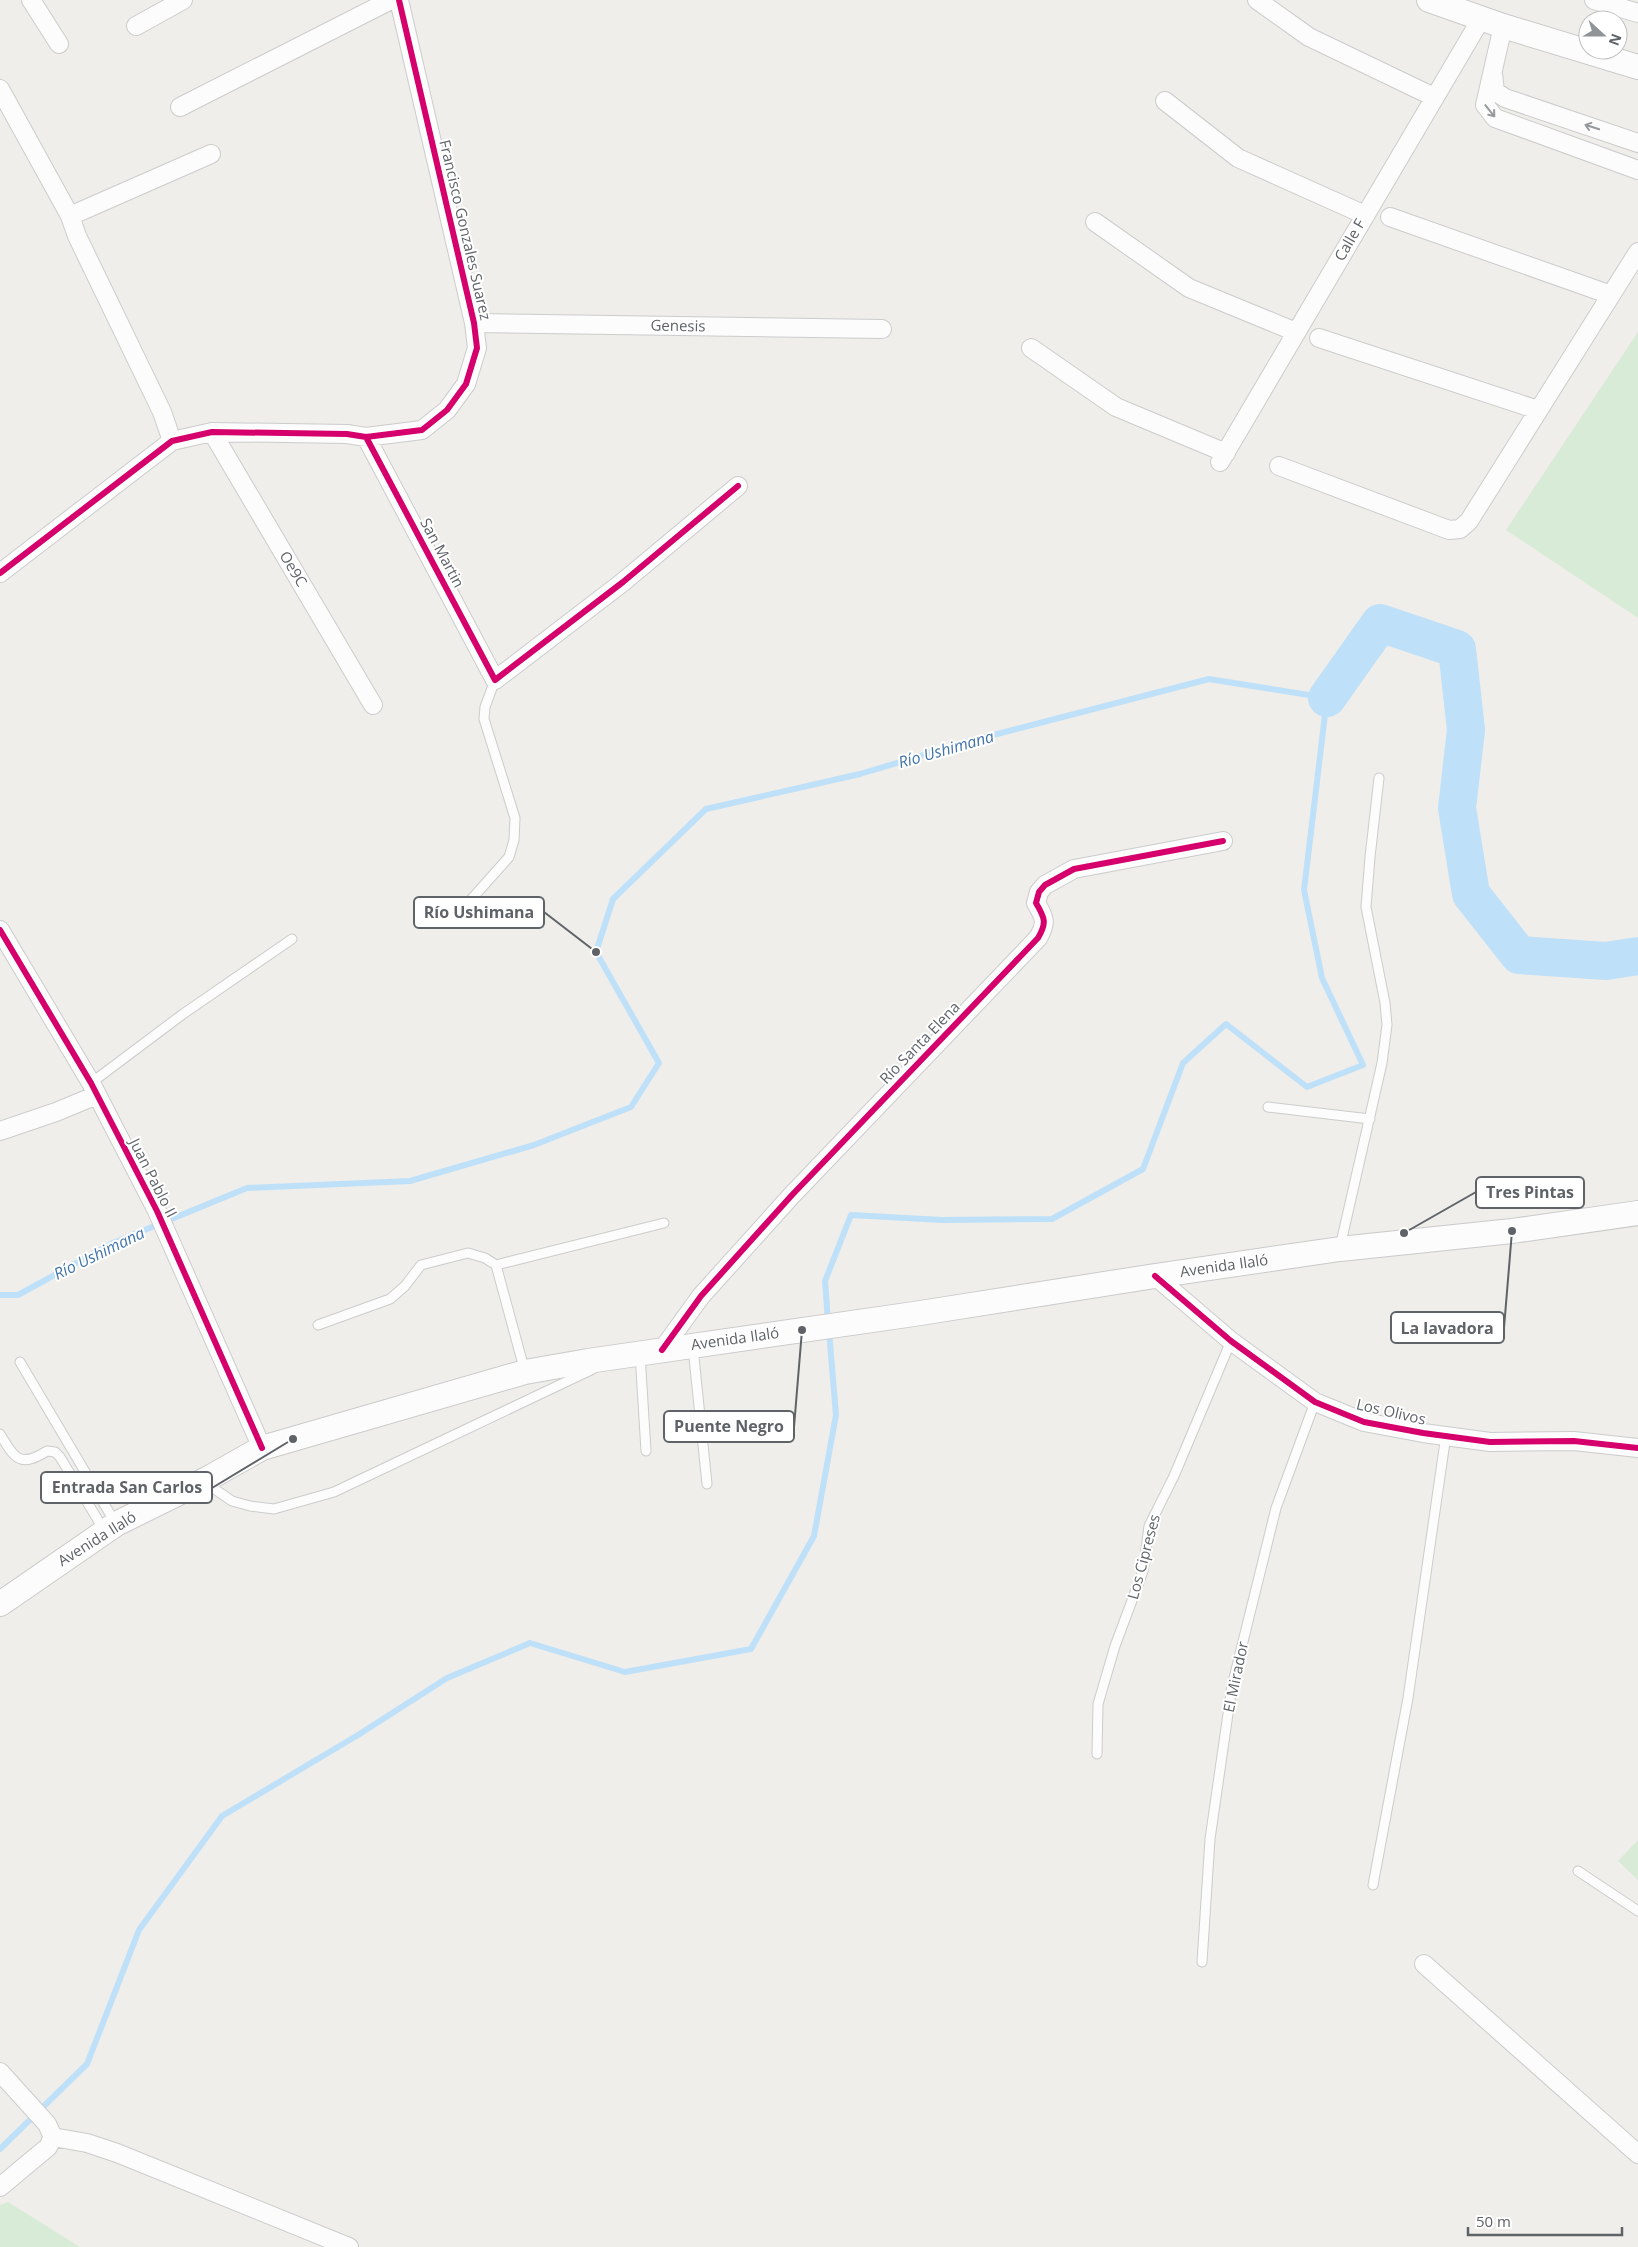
<svg xmlns="http://www.w3.org/2000/svg" width="1638" height="2247" font-family="'Open Sans',sans-serif">
	<rect width="100%" height="100%" fill="#efeeea"/>
	<path fill="#d8ebd6" d="M1638,332V618L1506,530Z
		M1638,1840V1880L1618,1861Z
		M8,2202L80,2247H0V2205Z"/>
	<g fill="none" stroke-linecap="round" stroke-linejoin="round">
		<path stroke="#bfe0f9" stroke-width="6" d="M0,1295H18L113,1243L247,1188L410,1181L534,1145L631,1107L659,1063L596,952L613,899L706,809L860,774L974,740L1209,679L1327,698L1304,890L1322,978L1363,1065L1307,1087L1226,1024L1183,1063L1143,1169L1052,1219L942,1220L851,1215L825,1281L828,1321
			M0,2149L87,2064L139,1930L222,1816L358,1735L447,1678L530,1643L625,1672L751,1649L814,1536L836,1415L829,1331"/>
		<path stroke="#bfe0f9" stroke-width="38" d="M1327,698L1380,623L1457,649L1466,730L1457,808L1471,894L1519,955L1606,961L1638,956"/>
		<defs>
			<path id="lane" d="M460,912L509,857L514,840L515,818L484,719L485,707L495,680
				M91,1083L183,1014L292,939
				M1268,1107L1370,1119
				M1340,1247L1382,1063L1387,1025L1385,1003L1366,907L1370,857L1379,778
				M496,1265L664,1223
				M318,1325L390,1299L405,1286L421,1265L468,1253L485,1258L496,1265L525,1372
				M693,1348L707,1484
				M640,1354L646,1451
				M20,1362L116,1524
				M0,1434C15,1459 20,1468 47,1451L55,1452L60,1457L104,1530
				M208,1480L216,1490L232,1501L250,1506L274,1509L334,1492L593,1369
				M1097,1754L1098,1704L1115,1646L1143,1571L1149,1526L1174,1476L1231,1341
				M1578,1871L1638,1911
				M1373,1885L1408,1698L1446,1435
				M1202,1962L1210,1839L1232,1686L1276,1508L1315,1402"/>
			<path id="street" d="M31,0L59,44
				M1257,0L1309,37L1434,97
				M1594,0L1638,13
				M136,26L183,0
				M1503,26L1485,105L1495,118L1638,170
				M1493,74L1495,91L1505,98L1638,143
				M0,89L70,216
				M1165,101L1238,158L1365,215
				M180,107L391,0
				M1390,217L1611,295
				M1095,222L1189,288L1296,332
				M474,323L882,329
				M1319,338L1538,410
				M1031,348L1116,407L1226,453
				M212,432L373,705
				M366,437L495,680L623,582L738,486
				M172,441L162,412L77,236L70,216L211,154
				M1220,462L1481,19
				M1279,466L1449,530L1460,529L1469,521L1638,252
				M0,573L172,441L212,432L347,434L366,437L422,430L447,410L466,384L477,348L474,323L399,0
				M0,930L91,1083L157,1211L262,1448
				M0,1131L56,1112L97,1095
				M1155,1276L1231,1341L1315,1402L1364,1422L1423,1433L1490,1442L1574,1441L1638,1448
				M662,1350L701,1296L792,1195L1038,938C1047,923 1045,918 1036,903L1039,892L1045,885L1074,869L1223,841
				M1424,1964L1638,2154
				M0,2072L47,2124L53,2137L48,2147L0,2187
				M53,2137L87,2143L117,2153L349,2247"/>
			<path id="secondary" d="M1429,0L1503,26L1638,67
				M0,1604L116,1524L207,1479L262,1448L525,1372L588,1361L914,1314L1155,1276L1340,1249L1512,1231L1638,1213"/>
		</defs>
		<use href="#lane" stroke="#cbcccc" stroke-width="11"/>
		<use href="#street" stroke="#cbcccc" stroke-width="20"/>
		<use href="#secondary" stroke="#cacacb" stroke-width="26"/>
		<use href="#lane" stroke="#fdfcfc" stroke-width="9"/>
		<use href="#street" stroke="#fdfcfc" stroke-width="18"/>
		<use href="#secondary" stroke="#fdfcfc" stroke-width="24"/>
		<defs>
			<path id="cycleway" d="M366,437L495,680L623,582L738,486
				M0,573L172,441L212,432L347,434L366,437L422,430L447,410L466,384L477,348L474,323L399,0
				M0,930L91,1083L157,1211L262,1448
				M1155,1276L1231,1341L1315,1402L1364,1422L1423,1433L1490,1442L1574,1441L1638,1448
				M662,1350L701,1296L792,1195L1038,938C1047,923 1045,918 1036,903L1039,892L1045,885L1074,869L1223,841"/>
		</defs>
		<use href="#cycleway" stroke="#fff" stroke-width="9"/>
		<use href="#cycleway" stroke="#d6006c" stroke-width="6"/>
	</g>
	<defs><path id="oneway-shaft" d="M-6 0H5M1.5-3L5.5 0L1.5 3" fill="none" stroke-width="1.6" stroke-linecap="round" stroke-linejoin="round" transform="scale(1.25)"/></defs>
	<g stroke="#96999c">
		<use href="#oneway-shaft" transform="translate(1490 111) rotate(51)"/>
		<use href="#oneway-shaft" transform="translate(1592 127) rotate(-162)"/>
	</g>
	<g text-anchor="middle" stroke-width="4" stroke-linejoin="round" paint-order="stroke">
		<g font-size="15" fill="#5f6368" stroke="#fff">
			<text transform="translate(465 230) rotate(77)" y="5">Francisco Gonzales Suarez</text>
			<text transform="translate(1350 240) rotate(-60)" y="5">Calle F</text>
			<text transform="translate(678 326) rotate(1)" y="5">Genesis</text>
			<text transform="translate(442 553) rotate(62)" y="5">San Martin</text>
			<text transform="translate(293 569) rotate(59)" y="5">Oe9C</text>
			<text transform="translate(920 1043) rotate(-46)" y="5">Río Santa Elena</text>
			<text transform="translate(153 1178) rotate(63)" y="5">Juan Pablo II</text>
			<text transform="translate(1224 1266) rotate(-8)" y="5">Avenida Ilaló</text>
			<text transform="translate(735 1339) rotate(-8)" y="5">Avenida Ilaló</text>
			<text transform="translate(1391 1412) rotate(13)" y="5">Los Olivos</text>
			<text transform="translate(97 1539) rotate(-32)" y="5">Avenida Ilaló</text>
			<text transform="translate(1144 1557) rotate(-75)" y="5">Los Cipreses</text>
			<text transform="translate(1236 1677) rotate(-78)" y="5">El Mirador</text>
		</g>
		<g font-size="16" font-style="italic" fill="#4174aa" stroke="#fff">
			<text transform="translate(946 749) rotate(-16)" y="6">Río Ushimana</text>
			<text transform="translate(99 1253) rotate(-26)" y="6">Río Ushimana</text>
		</g>
	</g>
	<path fill="none" stroke="#5f6368" stroke-width="2" d="M596 952L544 912M1404 1233L1476 1192M1512 1231L1504 1328M802 1330L794 1427M293 1439L212 1488"/>
	<g fill="#5f6368" stroke="#fff" stroke-width="2">
		<circle cx="596" cy="952" r="5"/>
		<circle cx="1404" cy="1233" r="5"/>
		<circle cx="1512" cy="1231" r="5"/>
		<circle cx="802" cy="1330" r="5"/>
		<circle cx="293" cy="1439" r="5"/>
	</g>
	<g fill="#fff" stroke="#5f6368" stroke-width="2">
		<rect x="414" y="897" width="130" height="31" rx="5"/>
		<rect x="1476" y="1177" width="108" height="31" rx="5"/>
		<rect x="1391" y="1312" width="113" height="31" rx="5"/>
		<rect x="664" y="1411" width="130" height="31" rx="5"/>
		<rect x="41" y="1472" width="171" height="31" rx="5"/>
	</g>
	<g font-size="16" text-anchor="middle" font-weight="bold" fill="#5f6368">
		<text x="479" y="918">Río Ushimana</text>
		<text x="1530" y="1198">Tres Pintas</text>
		<text x="1447" y="1334">La lavadora</text>
		<text x="729" y="1432">Puente Negro</text>
		<text x="127" y="1493">Entrada San Carlos</text>
	</g>
	<g transform="translate(1603 35) rotate(111)"><circle r="24" fill="#ffffff" stroke="#bfc1c3"/>
	<path d="M0-4L9 19L0 12L-9 19Z" fill="#919496"/>
	<text y="-8" font-size="14" font-weight="bold" text-anchor="middle" fill="#5f6368">N</text>
	</g>
	<path d="M1468 2227v8h154v-8" fill="none" stroke="#5f6368" stroke-width="2.5"/>
	<text x="1476" y="2227" font-size="15" fill="#5f6368" stroke="#ffffff" stroke-width="4" paint-order="stroke">50 m</text>
</svg>
